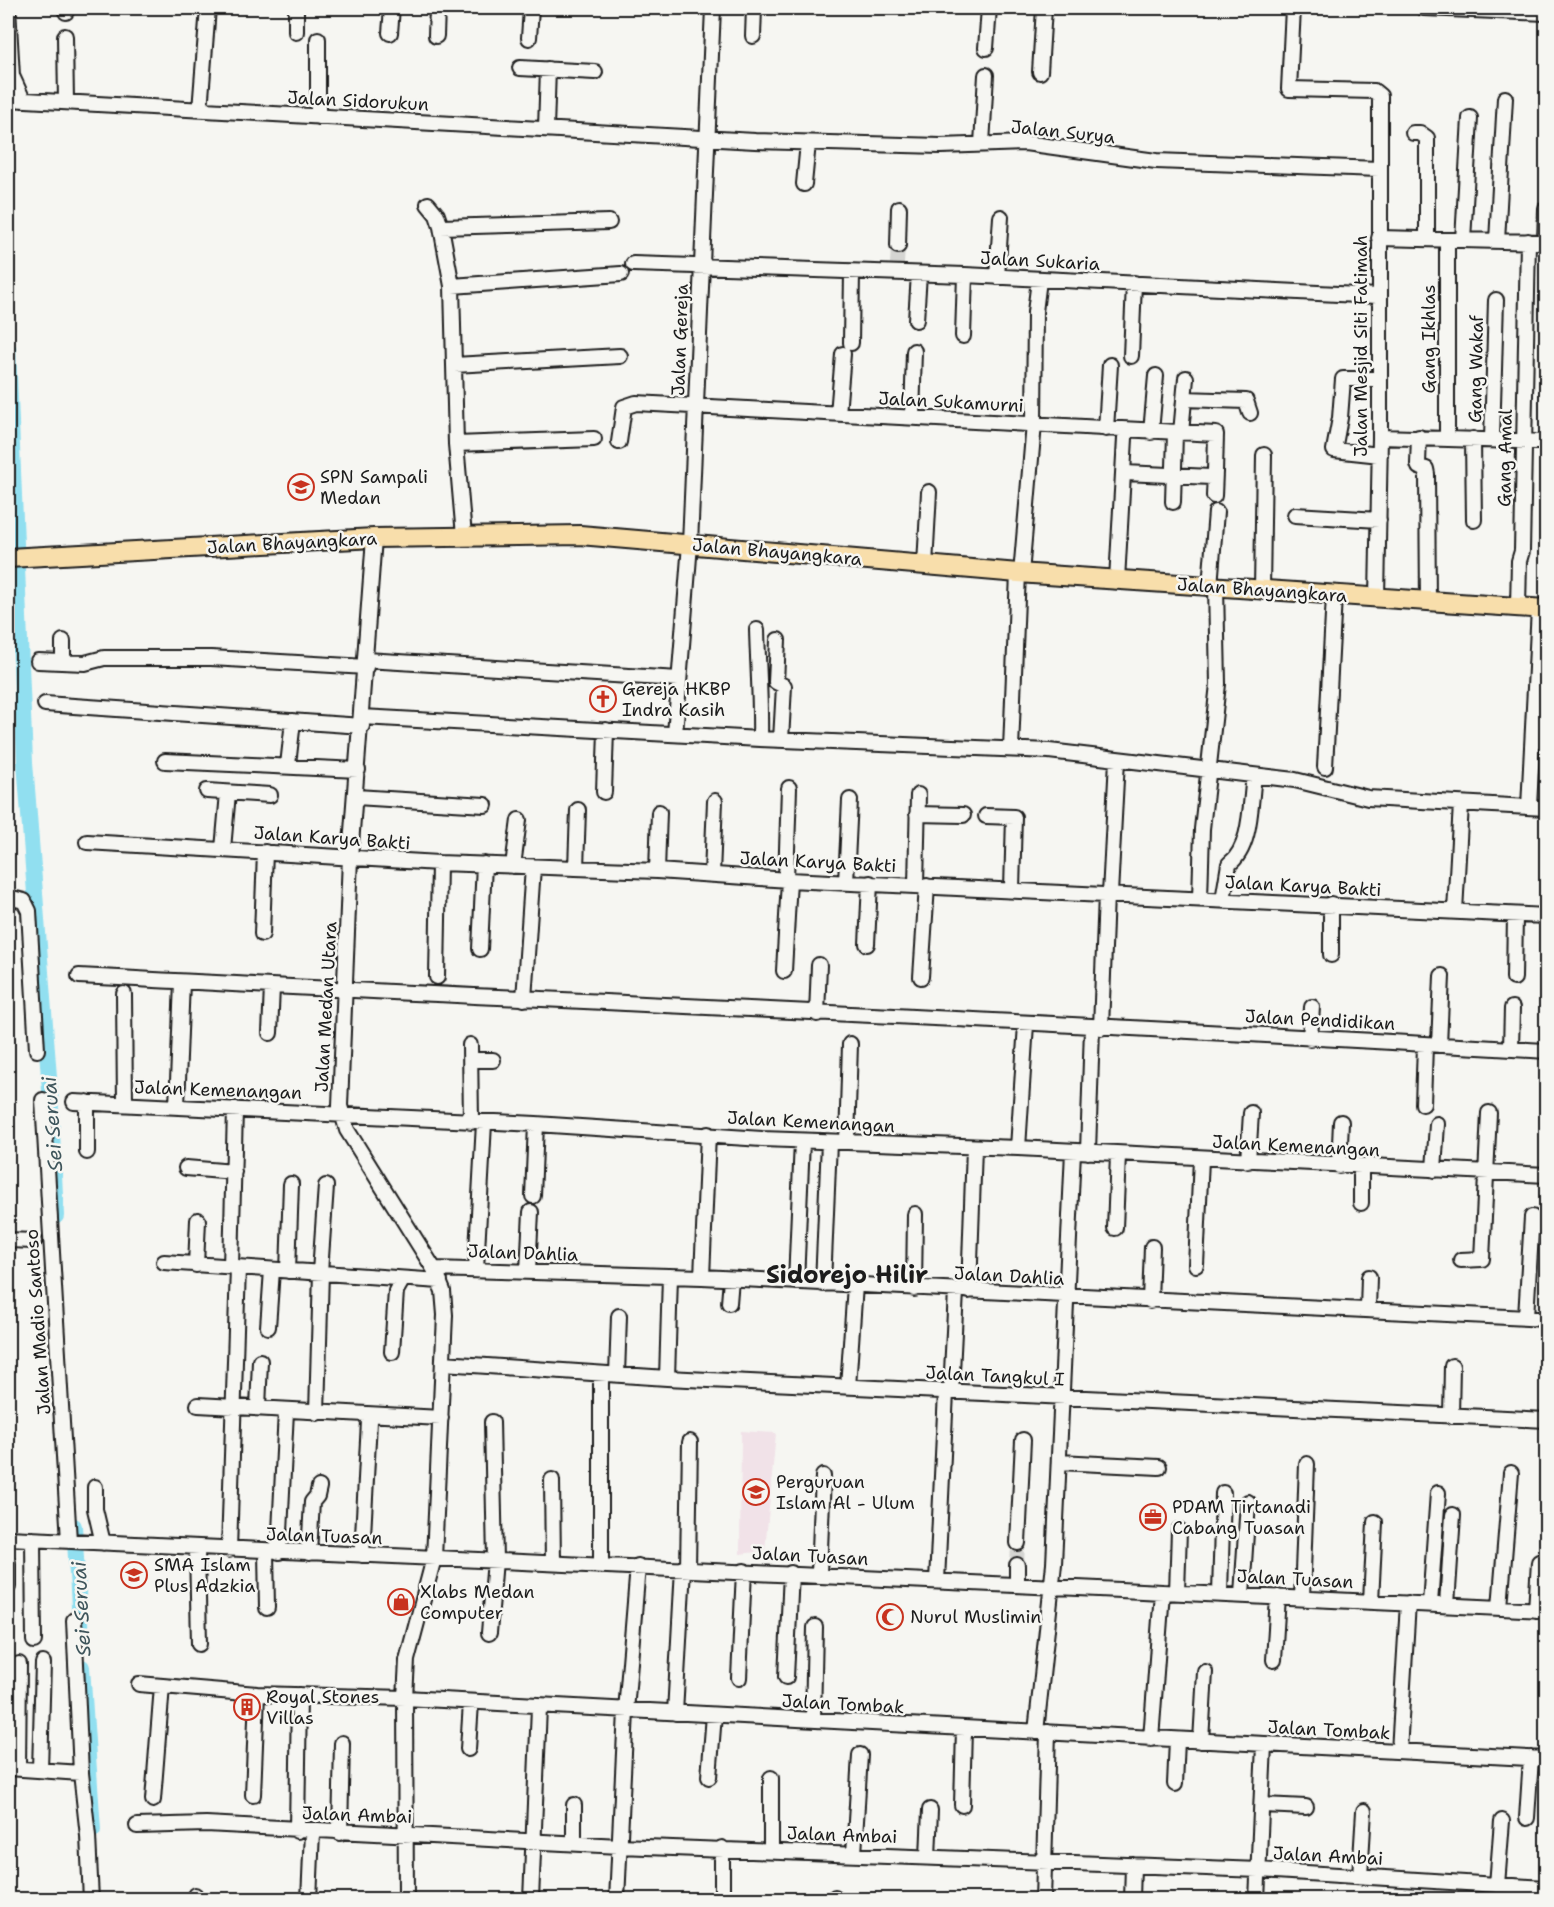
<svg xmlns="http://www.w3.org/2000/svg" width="1554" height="1907" font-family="'Shantell Sans',sans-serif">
	<rect width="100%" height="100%" fill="#f6f6f2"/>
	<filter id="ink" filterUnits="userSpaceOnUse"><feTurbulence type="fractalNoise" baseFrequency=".0167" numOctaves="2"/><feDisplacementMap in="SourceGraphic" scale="12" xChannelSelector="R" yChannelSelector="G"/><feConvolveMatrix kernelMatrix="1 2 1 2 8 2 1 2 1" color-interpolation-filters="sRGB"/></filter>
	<g filter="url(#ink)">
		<path fill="#f1e2e8" d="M741,1431L776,1433L765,1551L740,1554Z"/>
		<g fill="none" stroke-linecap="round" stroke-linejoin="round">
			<path stroke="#91dff0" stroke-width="16" d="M8,349L25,762L50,1090L56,1216
				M74,1526L81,1638
				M82,1667L93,1830"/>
			<path stroke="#d5d5d2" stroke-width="14" stroke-dasharray="14 7" stroke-linecap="butt" d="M897,264L898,246
				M1017,1565L1018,1543"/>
			<defs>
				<path id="minor" d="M8,8L12,76L23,100
					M1293,8L1289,89L1374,91L1380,96V437L1377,598
					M1423,8L1546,13
					M66,12V8
					M296,32V8
					M390,33L392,8
					M65,36L66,102
					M436,36L437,8
					M753,36L754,8
					M529,38L531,8
					M318,39V117
					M986,48L989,8
					M520,68L595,72
					M1040,72L1044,8
					M8,99L755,141L941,146L1025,143L1156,161L1379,169
					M200,110L208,8
					M546,128L548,69
					M1413,133H1420L1427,138V239
					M982,144L986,75
					M804,184L808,143
					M428,204L437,215L441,227
					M1379,238L1546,242
					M1447,240V438
					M1463,240L1470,118
					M1497,241L1505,98
					M1545,242L1546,208
					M898,246L899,208
					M633,264L965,275L1378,296
					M997,277L1001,217
					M452,286L621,274
					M916,320L919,274
					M963,336L965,275
					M851,343L852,272
					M1131,356L1134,283
					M454,365L620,356
					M1379,379H1343L1340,418L1334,450L1380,455
					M1184,399L1246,401L1250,413
					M838,414L843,354
					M912,418L914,351
					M1106,429L1110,365
					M1151,432L1156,376
					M1181,433L1186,378
					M1380,437L1546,442
					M1419,437L1418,464L1419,467L1426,469L1427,474L1428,602
					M1473,439L1474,520
					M1492,439L1496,300
					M619,442L624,407L636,403L1216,434L1215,472L1211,477L1125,473
					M456,444L594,439
					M1214,496L1215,472
					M1173,502L1175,433
					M1295,515L1379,520
					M464,536L456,444L452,286L441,227L609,222
					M374,538L350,858L340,1106L347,1130L434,1269L443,1291L445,1315L434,1558L407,1660L405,1698L406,1900
					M925,565L929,492
					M1021,574L1034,424L1035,312L1039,280
					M1117,580L1125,438
					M1210,586L1216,512
					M1262,590L1264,455
					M1518,607L1519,561L1522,551L1528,241
					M757,630C758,667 761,702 760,739
					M778,640L776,682L784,686L781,740
					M63,641V661
					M366,660L679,679
					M38,661L85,663L104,658H211L366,667
					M45,704L362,726
					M362,717L760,739L1049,751L1295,780L1368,798L1546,808
					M675,734L690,544L713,8
					M1011,749L1018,573
					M165,761L358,770
					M288,765L293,721
					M1325,767L1334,596
					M207,791L270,795
					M604,792L606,730
					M356,797L485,805
					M1529,807L1539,608
					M917,814L963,815
					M986,816L1014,817L1012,889
					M87,842L439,863L657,871L789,880L1546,916
					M223,849L228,793
					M513,866L519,820
					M576,868L578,810
					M657,871L659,812
					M712,874L715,801
					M786,880L789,788
					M846,882L850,800
					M916,885L918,795
					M1110,894L1117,760
					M8,897L24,901L29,911L37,1050
					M1200,899L1202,829L1218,684L1216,586
					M1223,900L1229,864C1252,847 1250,803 1254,776
					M1455,911L1461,804
					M262,934L265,852
					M867,944L870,883
					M480,949L484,864
					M1331,955V904
					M784,971L789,880
					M79,976C568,1002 1058,1021 1546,1051
					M437,977L439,863
					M921,977L927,886
					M1514,978L1515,915
					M124,994L125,1104
					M524,999L533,867
					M817,1014L819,965
					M1101,1028L1106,894
					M270,1033L272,987
					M1310,1039L1312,1007
					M470,1045L471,1122
					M1439,1045L1442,976
					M1511,1049L1512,1008
					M471,1060H493
					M43,1100L69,1541
					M74,1102L536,1124L762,1139L1018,1148L1546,1175
					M87,1102V1152
					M1423,1104L1425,1045
					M177,1106L182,982
					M847,1142L850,1044
					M1018,1148L1026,1024
					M1088,1152L1092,1028
					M1248,1161L1251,1113
					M1339,1166L1341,1122
					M186,1168L234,1172
					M1434,1170L1437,1124
					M533,1196L536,1124
					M1361,1203V1167
					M1115,1228L1118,1155
					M8,1240L34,1241
					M1461,1260L1482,1259L1489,1113
					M164,1262L440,1281
					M196,1265L198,1220
					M1196,1265L1201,1159
					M231,1267L235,1109
					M434,1269L702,1277L1546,1319
					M476,1269L484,1123
					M288,1271L291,1184
					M528,1271L531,1212
					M320,1272L326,1186
					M702,1277L708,1134
					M796,1282L802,1141
					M823,1284L829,1142
					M914,1289L915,1214
					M969,1291L974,1147
					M1150,1301L1152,1247
					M729,1303L731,1279
					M1368,1310L1369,1277
					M1526,1317L1532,1217
					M268,1327L272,1270
					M392,1352L396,1291L403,1279
					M443,1363L667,1378L1546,1420
					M617,1375L619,1316
					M667,1378L670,1276
					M848,1387L855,1285
					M951,1392L956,1291
					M198,1405L441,1418
					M258,1408L260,1361
					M317,1413L321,1272
					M1451,1416L1452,1366
					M1059,1462L1159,1467
					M552,1480L553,1563
					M95,1487V1509L103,1543
					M8,1538L1546,1610
					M33,1539L34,1641
					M1018,1543L1023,1440
					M197,1548L199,1644
					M229,1550L238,1267
					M266,1551L267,1608
					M279,1552L286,1411
					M309,1553L312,1502L317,1496L319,1487
					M362,1555L369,1421
					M8,1563V1587
					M601,1565V1374
					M688,1569L690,1442
					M819,1574L823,1476
					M937,1581L946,1392
					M1017,1585V1565
					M1177,1592L1179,1530
					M1220,1593L1223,1493
					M1242,1595L1248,1502
					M1302,1598L1307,1464
					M1371,1601L1375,1522
					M1430,1604L1438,1493
					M1447,1605L1453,1515
					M1500,1607L1511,1473
					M1536,1610L1539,1562
					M74,1620L81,1773L88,1836L91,1900
					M489,1633L495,1560L492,1422
					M1274,1660L1278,1597
					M786,1677L791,1573
					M739,1678L744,1571
					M139,1684L257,1694L405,1698L1546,1759
					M675,1713L683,1568
					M813,1720L815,1627
					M1036,1732L1054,1564L1073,1151
					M1151,1739L1162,1592
					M1201,1741L1205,1672
					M468,1749L471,1703
					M1399,1751L1408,1603
					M8,1768L81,1773
					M18,1769L19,1664
					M40,1770L43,1663
					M709,1777L714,1715
					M1175,1784L1177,1740
					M253,1795L257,1694
					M153,1800L162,1686
					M962,1805L964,1729
					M1263,1805L1306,1807
					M1527,1818L1531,1758
					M137,1826L206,1824L620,1846L1259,1870L1546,1888
					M297,1831L299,1695
					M340,1833L342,1743
					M574,1843V1805
					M771,1850V1778
					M854,1854L860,1755
					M928,1857L930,1810
					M1360,1876L1364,1811
					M1497,1885L1502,1821
					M835,1897V1900
					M195,1900V1895
					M309,1900L312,1831
					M531,1900L539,1707
					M617,1900L626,1711L638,1566
					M722,1900V1848
					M1043,1900L1048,1732
					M1132,1900L1133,1865
					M1257,1900L1264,1745"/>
				<path id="major" d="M8,558L374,538L580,535L1018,573L1546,609"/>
			</defs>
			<use href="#minor" stroke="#1c1c1c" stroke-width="18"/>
			<use href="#major" stroke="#1c1c1c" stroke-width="22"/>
			<use href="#minor" stroke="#f6f6f2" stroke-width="14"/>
			<use href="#major" stroke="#f8deab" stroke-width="18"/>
		</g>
	</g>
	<defs>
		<symbol id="school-ring" viewBox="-11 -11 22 22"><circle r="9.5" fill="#f6f6f2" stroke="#c8321e" stroke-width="1.5"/><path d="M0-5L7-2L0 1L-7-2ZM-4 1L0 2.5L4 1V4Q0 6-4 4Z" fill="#c8321e"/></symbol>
		<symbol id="church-ring" viewBox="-11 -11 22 22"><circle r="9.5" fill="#f6f6f2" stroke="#c8321e" stroke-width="1.5"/><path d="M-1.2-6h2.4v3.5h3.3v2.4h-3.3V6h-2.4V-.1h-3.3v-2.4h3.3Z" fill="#c8321e"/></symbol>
		<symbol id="office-ring" viewBox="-11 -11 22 22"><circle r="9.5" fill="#f6f6f2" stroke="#c8321e" stroke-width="1.5"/><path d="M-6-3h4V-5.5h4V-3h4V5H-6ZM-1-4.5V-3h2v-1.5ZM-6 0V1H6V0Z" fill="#c8321e"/></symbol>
		<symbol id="shop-ring" viewBox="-11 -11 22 22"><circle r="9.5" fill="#f6f6f2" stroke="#c8321e" stroke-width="1.5"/><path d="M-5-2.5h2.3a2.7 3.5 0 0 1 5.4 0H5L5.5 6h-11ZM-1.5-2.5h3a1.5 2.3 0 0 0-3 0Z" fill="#c8321e"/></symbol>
		<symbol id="mosque-ring" viewBox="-11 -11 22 22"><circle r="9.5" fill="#f6f6f2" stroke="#c8321e" stroke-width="1.5"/><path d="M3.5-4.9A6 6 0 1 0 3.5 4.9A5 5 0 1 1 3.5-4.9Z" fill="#c8321e"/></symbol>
		<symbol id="building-ring" viewBox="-11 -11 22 22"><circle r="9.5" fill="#f6f6f2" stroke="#c8321e" stroke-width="1.5"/><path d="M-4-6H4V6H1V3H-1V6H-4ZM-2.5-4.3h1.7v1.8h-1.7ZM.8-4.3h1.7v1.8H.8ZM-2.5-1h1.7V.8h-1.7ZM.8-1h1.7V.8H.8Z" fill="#c8321e"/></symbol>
	</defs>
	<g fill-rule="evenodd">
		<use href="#school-ring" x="286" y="472" width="30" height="30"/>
		<use href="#church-ring" x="588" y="684" width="30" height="30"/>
		<use href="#school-ring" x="741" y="1477" width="30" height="30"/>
		<use href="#office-ring" x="1138" y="1502" width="30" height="30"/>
		<use href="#school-ring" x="119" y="1560" width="30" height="30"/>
		<use href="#shop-ring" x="386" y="1587" width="30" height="30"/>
		<use href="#mosque-ring" x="875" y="1602" width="30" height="30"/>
		<use href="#building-ring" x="232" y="1692" width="30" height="30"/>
	</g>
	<g text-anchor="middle" stroke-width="5" stroke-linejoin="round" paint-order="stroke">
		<g font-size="18" fill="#1c1c1c" stroke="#f6f6f2">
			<text transform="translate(358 101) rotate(3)" y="6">Jalan Sidorukun</text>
			<text transform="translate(1063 132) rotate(6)" y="6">Jalan Surya</text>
			<text transform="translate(1040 261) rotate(3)" y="6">Jalan Sukaria</text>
			<text transform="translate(1429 339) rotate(-90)" y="6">Gang Ikhlas</text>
			<text transform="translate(680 340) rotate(-88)" y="6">Jalan Gereja</text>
			<text transform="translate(1361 346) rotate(-90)" y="6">Jalan Mesjid Siti Fatimah</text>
			<text transform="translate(1476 369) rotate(-89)" y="6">Gang Wakaf</text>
			<text transform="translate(951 402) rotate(3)" y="6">Jalan Sukamurni</text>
			<text transform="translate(1505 458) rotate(-89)" y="6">Gang Amal</text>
			<text transform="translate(292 543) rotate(-3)" y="6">Jalan Bhayangkara</text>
			<text transform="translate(777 552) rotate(5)" y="6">Jalan Bhayangkara</text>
			<text transform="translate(1262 590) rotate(4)" y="6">Jalan Bhayangkara</text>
			<text transform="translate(332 838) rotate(4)" y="6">Jalan Karya Bakti</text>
			<text transform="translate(818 862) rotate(3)" y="6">Jalan Karya Bakti</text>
			<text transform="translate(1303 886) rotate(3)" y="6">Jalan Karya Bakti</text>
			<text transform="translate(326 1007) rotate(-87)" y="6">Jalan Medan Utara</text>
			<text transform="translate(1320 1020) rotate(3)" y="6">Jalan Pendidikan</text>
			<text transform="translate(218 1090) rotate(2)" y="6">Jalan Kemenangan</text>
			<text transform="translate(811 1122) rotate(3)" y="6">Jalan Kemenangan</text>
			<text transform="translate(1296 1146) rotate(3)" y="6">Jalan Kemenangan</text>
			<text transform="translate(523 1253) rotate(2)" y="6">Jalan Dahlia</text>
			<text transform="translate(1009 1276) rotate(3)" y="6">Jalan Dahlia</text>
			<text transform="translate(38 1322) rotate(-94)" y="6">Jalan Madio Santoso</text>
			<text transform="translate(995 1376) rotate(3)" y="6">Jalan Tangkul I</text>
			<text transform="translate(324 1536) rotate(2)" y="6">Jalan Tuasan</text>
			<text transform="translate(810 1556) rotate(3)" y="6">Jalan Tuasan</text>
			<text transform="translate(1295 1579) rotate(3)" y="6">Jalan Tuasan</text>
			<text transform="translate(843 1704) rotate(3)" y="6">Jalan Tombak</text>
			<text transform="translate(1329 1730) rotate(3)" y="6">Jalan Tombak</text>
			<text transform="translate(357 1815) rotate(2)" y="6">Jalan Ambai</text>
			<text transform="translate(842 1835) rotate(2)" y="6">Jalan Ambai</text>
			<text transform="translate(1328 1856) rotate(3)" y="6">Jalan Ambai</text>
		</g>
		<g font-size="18" fill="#1c1c1c" stroke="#f6f6f2" text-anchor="start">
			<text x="320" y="483">SPN Sampali<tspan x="320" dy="21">Medan</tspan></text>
			<text x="622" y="695">Gereja HKBP<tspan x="622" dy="21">Indra Kasih</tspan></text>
			<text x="776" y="1488">Perguruan<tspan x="776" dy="21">Islam Al - Ulum</tspan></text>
			<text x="1172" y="1513">PDAM Tirtanadi<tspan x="1172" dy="21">Cabang Tuasan</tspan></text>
			<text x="154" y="1571">SMA Islam<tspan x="154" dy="21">Plus Adzkia</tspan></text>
			<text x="420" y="1598">Xlabs Medan<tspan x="420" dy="21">Computer</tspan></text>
			<text x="910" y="1623">Nurul Muslimin</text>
			<text x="266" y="1703">Royal Stones<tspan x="266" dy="21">Villas</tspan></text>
		</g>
		<g font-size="20" font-style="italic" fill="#3f565c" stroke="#f6f6f2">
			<text transform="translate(52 1124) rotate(-94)" y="7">Sei Seruai</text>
			<text transform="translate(81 1609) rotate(-93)" y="7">Sei Seruai</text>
		</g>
		<g font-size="24" font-weight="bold" fill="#1c1c1c" stroke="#f6f6f2">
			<text x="847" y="1283">Sidorejo Hilir</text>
		</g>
	</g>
	<rect width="1554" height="1907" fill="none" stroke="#f6f6f2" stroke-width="30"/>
	<rect x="15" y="15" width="1524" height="1877" fill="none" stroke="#1c1c1c" stroke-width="2" filter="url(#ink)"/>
</svg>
